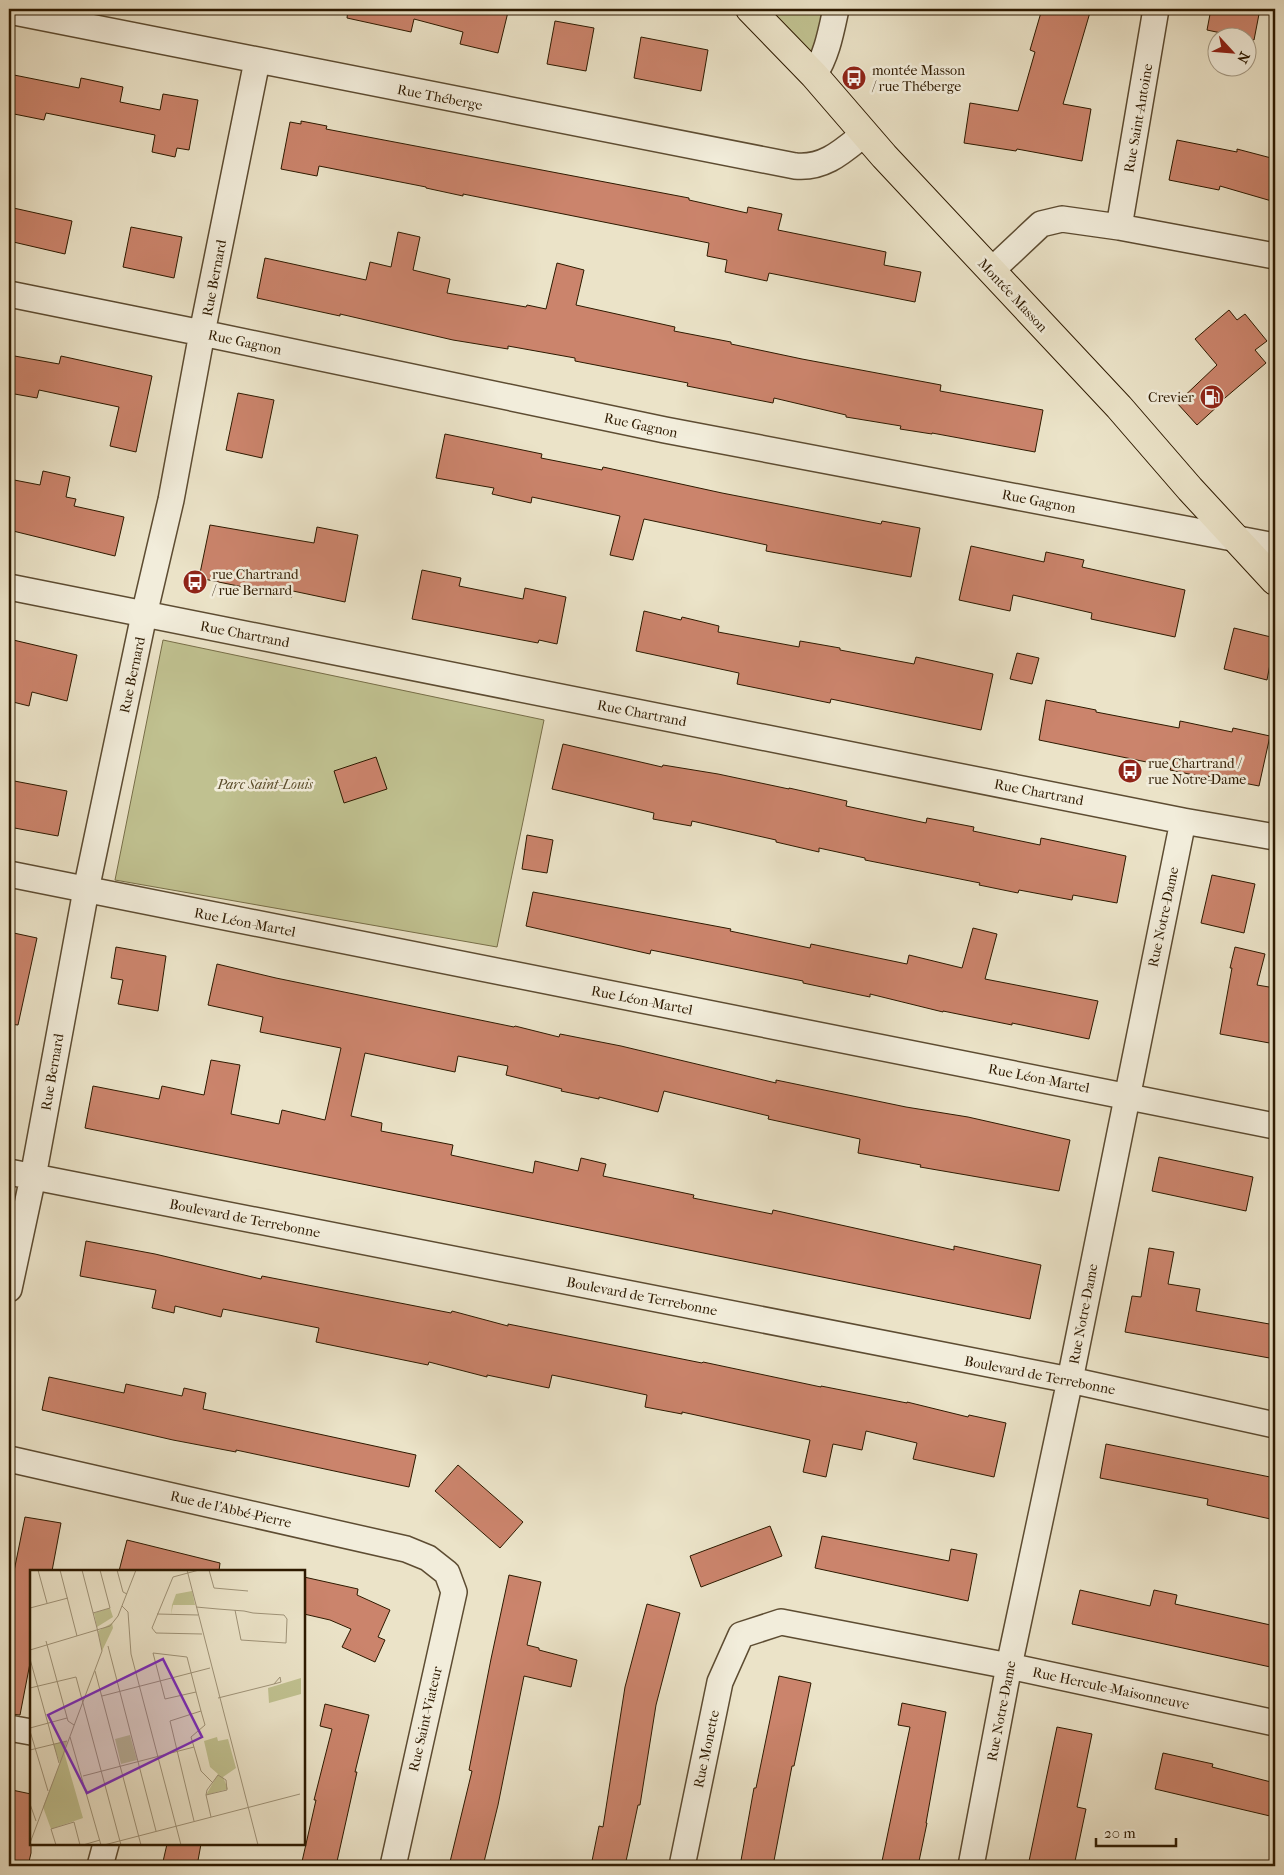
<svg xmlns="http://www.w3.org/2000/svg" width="1284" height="1875" font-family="'IM FELL French Canon',serif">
	<rect width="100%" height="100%" fill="#ebe3c8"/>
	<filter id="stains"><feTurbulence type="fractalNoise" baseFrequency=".004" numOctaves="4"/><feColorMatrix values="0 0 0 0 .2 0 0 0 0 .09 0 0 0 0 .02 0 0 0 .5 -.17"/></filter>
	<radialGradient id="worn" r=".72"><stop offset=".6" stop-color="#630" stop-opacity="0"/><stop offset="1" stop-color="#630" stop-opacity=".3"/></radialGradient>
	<path fill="#c0c190" stroke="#776e48" d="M750,9H836L820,66Z
		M163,640L544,720L497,947L115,880Z"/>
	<path fill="#cb846c" stroke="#2e1a00" d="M348,9H494L508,12L498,53L460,44L463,32L414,19L411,32L347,18Z
		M1042,9H1091L1063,104L1091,109L1082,161L1017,149L1016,151L964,143L970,103L1018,111L1035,52L1030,50Z
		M1211,9H1260L1254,40L1207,30Z
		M555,21L594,28L586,71L547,64Z
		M641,37L708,50L701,91L634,78Z
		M9,74L79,88L81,78L123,87L120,102L160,110L163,94L198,100L189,150L177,148L175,157L152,152L155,135L46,113L44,120L9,113Z
		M301,121L327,126L326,129L689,198V200L747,213L748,207L782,214L778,230L886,252L884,265L921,272L915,302L769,273L767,281L725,272L727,260L707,256L709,243L463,194V196L426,188V187L319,166L317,176L281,169L290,122L301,124Z
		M1177,140L1237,152V149L1275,159V202L1220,186L1219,190L1169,180Z
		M9,207L72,221L65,254L9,241Z
		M131,227L182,237L174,278L123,267Z
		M398,232L420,237L413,270L450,279L447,293L526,307L527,305L546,309L557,263L584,270L576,305L675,327L674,331L731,342V344L802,359L941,385L940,391L1043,410L1035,452L932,433V434L900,429L901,426L846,417V415L774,398L773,403L687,386L688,383L575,361V358L508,346V349L453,340L340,314V316L257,298L265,258L366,280L370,262L391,267Z
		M1229,310L1237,320L1245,314L1267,341L1255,350L1266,363L1219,403L1220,404L1197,425L1177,403L1217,365L1195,339Z
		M9,355L59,364L61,356L152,376L136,452L110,446L119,407L39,390L37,398L9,393Z
		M238,393L274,400L262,458L226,450Z
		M445,434L542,454L541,458L602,470L603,467L722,493L881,524L882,521L920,528L911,577L766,551L767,545L644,519L633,560L610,555L620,516L532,497L531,503L492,494L494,488L436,478Z
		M43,471L70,477L66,497L76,499L74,506L124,517L115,556L9,530V479L40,485Z
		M210,525L314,543L317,527L358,535L345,602L293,591L292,597L199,578Z
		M971,546L1044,562L1046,552L1084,560L1082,567L1185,590L1175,637L1091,619L1092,613L1013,595L1010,611L959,600Z
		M422,570L461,578L459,586L523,599L525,588L566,597L557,644L539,640L538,643L412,619Z
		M644,611L681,620L682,617L719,626L718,632L799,647L800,641L840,648V650L914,664L916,657L993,674L981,730L831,699L830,703L737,684L739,673L636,651Z
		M1234,628L1275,638L1267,680L1224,669Z
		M9,639L77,655L67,701L32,692L29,706L9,701Z
		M1017,653L1039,658L1032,684L1010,679Z
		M1046,700L1096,710V712L1179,728L1180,721L1232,732L1233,728L1270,736L1259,786L1208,776V778L1170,770L1171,767L1039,740Z
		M563,744L662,767L663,765L718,774L789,789V788L847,801L846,806L926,823L927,818L974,827L973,831L1040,845L1041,838L1126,856L1117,903L1073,895L1072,900L1019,890L1018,893L979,885L980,883L865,860V858L819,848V852L776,842V840L692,821L691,826L653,819L654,813L552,789Z
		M376,757L387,789L344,803L334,771Z
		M9,780L67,791L58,836L9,827Z
		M527,835L553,840L547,873L522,869Z
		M1212,875L1255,884L1244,933L1201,923Z
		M533,892L731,929L730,931L810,948L811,944L907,964L909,955L962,968L973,928L997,934L985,979L1098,1001L1089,1039L1012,1023V1025L943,1011V1012L870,994V997L803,983V981L651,950L650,954L526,926Z
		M9,932L37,938L18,1025L9,1024Z
		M116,947L166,956L158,1011L118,1004L123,980L111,978Z
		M1235,947L1265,954L1257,985L1275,988V1044L1220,1034L1232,968H1230Z
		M217,964L276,978L514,1027L515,1026L559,1037L560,1034L621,1046L776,1083V1080L906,1107L968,1117L1070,1140L1059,1191L920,1167L921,1165L858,1153L860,1139L768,1119L769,1116L664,1091L658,1112L599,1097V1099L561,1091L562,1089L506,1075L508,1066L458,1056L455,1072L365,1053L351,1116L382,1123L381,1131L453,1145L451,1155L533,1173L535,1161L578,1171L581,1158L606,1164L603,1176L694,1195L693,1198L772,1214L773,1210L954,1250V1246L1041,1265L1030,1319L85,1128L93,1086L159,1099L162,1086L204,1095L211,1060L240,1065L231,1114L279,1124L282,1110L325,1120L341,1048L260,1032L263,1017L208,1005Z
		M1159,1157L1253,1177L1246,1211L1152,1191Z
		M86,1241L155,1254L261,1279L262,1276L451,1313L452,1311L508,1326V1324L702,1363L703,1362L821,1387V1386L907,1403V1402L968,1417L969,1415L1006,1423L994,1477L913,1459L917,1443L866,1431L862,1450L833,1444L826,1477L803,1472L810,1440L682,1412V1414L645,1407L647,1395L552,1375L549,1388L487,1375V1377L429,1362L428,1365L316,1342L319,1328L223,1309L221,1317L175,1306L174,1313L152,1308L156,1290L80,1276Z
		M1149,1248L1174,1252L1168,1284L1200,1289L1196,1311L1275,1325V1359L1125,1332L1132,1296L1141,1297Z
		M49,1377L124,1393L126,1384L182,1396L184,1388L206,1393L203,1409L416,1455L409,1487L236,1450V1452L173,1440L42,1410Z
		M1106,1444L1275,1478V1520L1207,1505L1208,1499L1100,1478Z
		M458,1465L523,1522L500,1548L435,1491Z
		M25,1517L61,1523L52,1571H31V1658L20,1715L9,1714V1586H11Z
		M770,1526L782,1556L701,1587L690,1556Z
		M822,1536L949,1561L951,1549L977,1554L968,1601L815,1568Z
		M127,1540L220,1563L219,1571H119Z
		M509,1575L541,1582L527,1645L539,1648V1650L577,1660L571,1687L524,1676L498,1805L483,1866H449L472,1771L469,1770L491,1659Z
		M304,1577L358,1589L357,1595L390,1610L378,1637L385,1640L375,1662L342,1647L351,1629L330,1620L304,1614Z
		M1080,1590L1150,1606L1154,1590L1177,1595L1175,1604L1275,1626V1668L1072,1624Z
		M647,1604L680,1613L656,1705L640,1805H638L625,1866H591L599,1826L603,1827L625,1687Z
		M779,1676L811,1683L794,1766H792L773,1866H740L754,1788H756Z
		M902,1703L946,1712L926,1823H927L918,1866H881L910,1727L898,1725Z
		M325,1704L369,1715L355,1772H357L336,1866H301L316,1800H314L332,1729L320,1726Z
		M1057,1727L1092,1734L1077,1807L1086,1809L1074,1866H1028Z
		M1163,1753L1213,1764L1212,1767L1275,1783V1794L1270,1816L1155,1789Z
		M12,1790L31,1794V1853L28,1866H9V1805Z
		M167,1844H201L197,1866H162Z"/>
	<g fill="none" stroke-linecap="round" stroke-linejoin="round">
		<defs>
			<path id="street" d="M9,11L795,166C824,169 843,151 864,134
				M814,75C827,55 831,32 836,9
				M1119,227L1156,9
				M991,271L1041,224L1062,219L1119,227L1275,256
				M9,294L202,333L665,430L1275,546
				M9,587L1183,821L1275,837
				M9,874L1275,1126
				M9,1172L1070,1380L1275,1425
				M9,1289L33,1177L86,890L144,615L171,500L202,333L257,61
				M9,1459L406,1549L428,1558L447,1573L454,1592L393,1866
				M9,1728L31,1732
				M100,1866L106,1844
				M682,1866L720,1682L741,1635L781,1622L1009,1666L1275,1723
				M971,1866L1009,1666L1070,1380L1183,821"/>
			<path id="primary" d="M750,9L814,75L884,156L1119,407L1190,489L1275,581"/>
		</defs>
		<use href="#street" stroke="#5d4c32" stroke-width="28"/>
		<use href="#primary" stroke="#2e1a00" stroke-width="30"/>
		<use href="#street" stroke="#f2eddb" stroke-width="25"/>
		<use href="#primary" stroke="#ebe3c8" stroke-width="28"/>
	</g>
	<defs>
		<symbol id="bus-disc" viewBox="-11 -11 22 22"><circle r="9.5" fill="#8f2418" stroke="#f2eddb"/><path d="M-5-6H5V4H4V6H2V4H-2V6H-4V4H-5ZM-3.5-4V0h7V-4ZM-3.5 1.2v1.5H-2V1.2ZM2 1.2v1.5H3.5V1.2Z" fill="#fff"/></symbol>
		<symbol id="fuel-disc" viewBox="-11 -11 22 22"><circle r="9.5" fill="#8f2418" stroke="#f2eddb"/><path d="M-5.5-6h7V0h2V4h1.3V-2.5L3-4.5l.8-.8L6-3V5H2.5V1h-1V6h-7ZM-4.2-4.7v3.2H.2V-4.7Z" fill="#fff"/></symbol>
	</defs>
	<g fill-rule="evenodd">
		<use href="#bus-disc" x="840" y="64" width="28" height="28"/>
		<use href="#fuel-disc" x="1198" y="383" width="28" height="28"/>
		<use href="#bus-disc" x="181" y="568" width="28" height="28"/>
		<use href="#bus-disc" x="1116" y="757" width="28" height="28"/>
	</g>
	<g text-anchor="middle" stroke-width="5" stroke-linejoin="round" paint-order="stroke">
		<g font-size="14" fill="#2e1a00" stroke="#f2eddb" text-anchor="start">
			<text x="872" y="75">montée Masson<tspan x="872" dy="16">/ rue Théberge</tspan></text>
			<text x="1194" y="402" text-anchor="end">Crevier</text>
			<text x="212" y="579">rue Chartrand<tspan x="212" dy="16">/ rue Bernard</tspan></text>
			<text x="1148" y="768">rue Chartrand /<tspan x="1148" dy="16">rue Notre-Dame</tspan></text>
		</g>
		<g font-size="14" fill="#2e1a00" stroke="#f2eddb">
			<text transform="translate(440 97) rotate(11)" y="5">Rue Théberge</text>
			<text transform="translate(1138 118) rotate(-80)" y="5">Rue Saint-Antoine</text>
			<text transform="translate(214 278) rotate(-79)" y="5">Rue Bernard</text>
			<text transform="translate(1013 295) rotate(47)" y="5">Montée Masson</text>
			<text transform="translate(245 342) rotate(12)" y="5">Rue Gagnon</text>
			<text transform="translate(641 425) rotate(12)" y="5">Rue Gagnon</text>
			<text transform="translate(1039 501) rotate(11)" y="5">Rue Gagnon</text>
			<text transform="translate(245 634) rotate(11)" y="5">Rue Chartrand</text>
			<text transform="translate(132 675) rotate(-78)" y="5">Rue Bernard</text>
			<text transform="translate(642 713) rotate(11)" y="5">Rue Chartrand</text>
			<text transform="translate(1039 792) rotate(11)" y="5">Rue Chartrand</text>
			<text transform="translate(1163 917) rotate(-78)" y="5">Rue Notre-Dame</text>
			<text transform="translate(245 922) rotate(11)" y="5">Rue Léon-Martel</text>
			<text transform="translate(642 1000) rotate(11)" y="5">Rue Léon-Martel</text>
			<text transform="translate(52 1072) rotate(-80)" y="5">Rue Bernard</text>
			<text transform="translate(1039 1078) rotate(11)" y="5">Rue Léon-Martel</text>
			<text transform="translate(245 1218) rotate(11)" y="5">Boulevard de Terrebonne</text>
			<text transform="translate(642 1296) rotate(11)" y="5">Boulevard de Terrebonne</text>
			<text transform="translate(1083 1314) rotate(-79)" y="5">Rue Notre-Dame</text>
			<text transform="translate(1040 1375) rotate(11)" y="5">Boulevard de Terrebonne</text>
			<text transform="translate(231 1509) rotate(13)" y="5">Rue de l'Abbé-Pierre</text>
			<text transform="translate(1111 1688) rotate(12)" y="5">Rue Hercule-Maisonneuve</text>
			<text transform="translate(1001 1711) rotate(-79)" y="5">Rue Notre-Dame</text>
			<text transform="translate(425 1719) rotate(-77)" y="5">Rue Saint-Viateur</text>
			<text transform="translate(706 1749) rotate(-78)" y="5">Rue Monette</text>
		</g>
		<g font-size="14" font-style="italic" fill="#5a4c2b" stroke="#f2eddb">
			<text x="265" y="789">Parc Saint-Louis</text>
		</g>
	</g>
	<g transform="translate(30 1570)">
		<rect width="275" height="275" fill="#ebe3c8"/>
		<path d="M162,21L165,35H143L141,45L142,35L146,24ZM80,38L83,47L67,57L64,43ZM82,53L83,58L72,81L68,61ZM271,108V124L239,133L238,118ZM100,165L107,190L91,194L85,169ZM187,167L188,171L198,169L206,198L193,207L198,219L176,225L188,204L180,197L174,171ZM37,171L34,182L53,248L21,259L13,237L30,193L23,174Z" fill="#c0c190"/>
		<path fill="none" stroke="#9f9378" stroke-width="1" d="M8,0L17,33M30,0L47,66M52,0L67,58M87,0L93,22L97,24M157,0L228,275M169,0L143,7L122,58L126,63L172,64M179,0L184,18L218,21M92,36L98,42L101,84L151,275M166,37L188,39L214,41L223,43L254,45L257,49L256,73L211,70L205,40M0,38L38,28M63,43L80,38L70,0M127,44L168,45M16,71L38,151L44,155M78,76L126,261M0,80L80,56L88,46L106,0M0,89L29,193M65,101L111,275M0,118L46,107L91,275M166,122L135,129L123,83L157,87L166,122L171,141L175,155L161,167L171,201L182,212M72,126L180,98M188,128L244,114L251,112L250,107L244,114M0,158L37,148M0,161L18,221M40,167L71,275M0,180L37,171M53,206L164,177M176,225L197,220L196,210L188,205L177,220L176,225L181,247M0,234L6,251M164,251L140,151L171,141M0,273L72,81L67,58M26,275L21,259L44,252L50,275M53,275L70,270M74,275L270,224"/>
		<path fill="#7b2cbf" fill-opacity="0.15" stroke="#7b2cbf" stroke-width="2.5" d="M133,89L172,167L57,223L18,145Z"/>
		<rect width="275" height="275" fill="none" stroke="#2e1a00" stroke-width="2.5"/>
	</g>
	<rect width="1284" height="1875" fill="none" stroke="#ebe3c8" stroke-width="30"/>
	<rect x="10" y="10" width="1264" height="1855" fill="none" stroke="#2e1a00" stroke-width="2.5"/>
	<rect x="15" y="15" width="1254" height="1845" fill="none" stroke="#2e1a00"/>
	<g transform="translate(1232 52) rotate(116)"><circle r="24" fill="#f2eddb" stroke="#a49983"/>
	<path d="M0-4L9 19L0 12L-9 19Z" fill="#8f2418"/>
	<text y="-8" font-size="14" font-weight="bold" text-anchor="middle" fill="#2e1a00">N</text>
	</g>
	<path d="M1096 1838v8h80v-8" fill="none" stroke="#2e1a00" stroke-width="2.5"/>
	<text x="1104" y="1838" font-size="15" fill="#2e1a00" stroke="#f2eddb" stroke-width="4" paint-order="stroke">20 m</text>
	<rect width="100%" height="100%" filter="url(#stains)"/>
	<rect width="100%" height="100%" fill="url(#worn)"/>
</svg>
